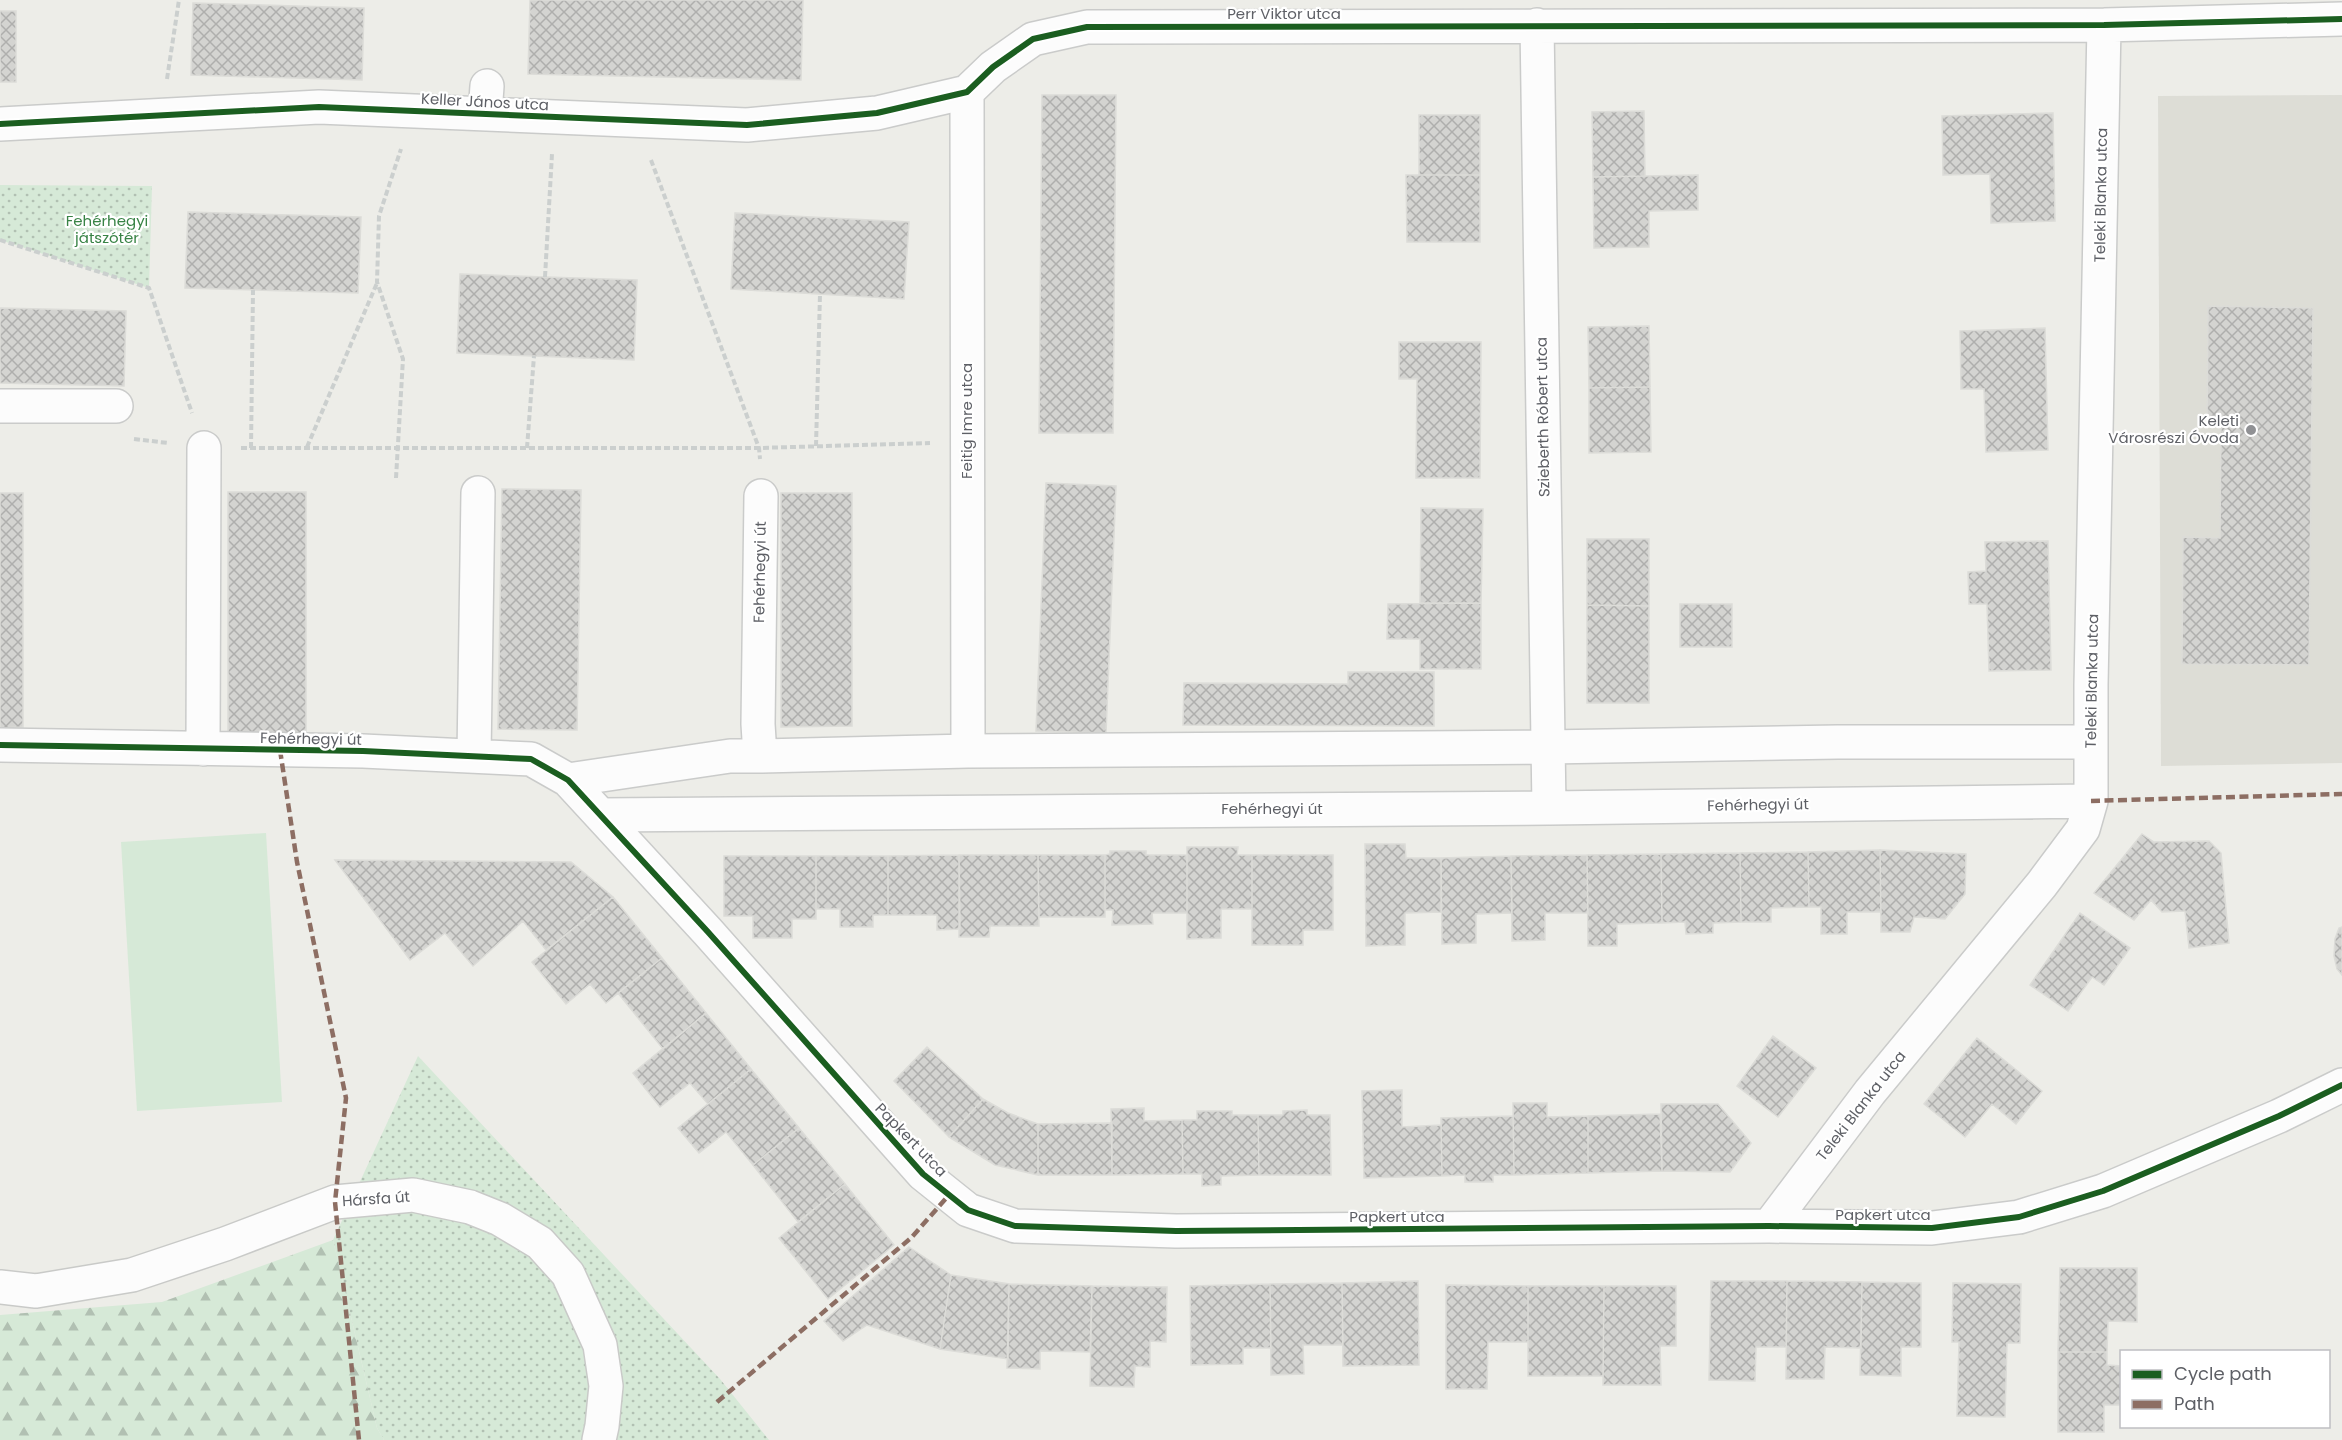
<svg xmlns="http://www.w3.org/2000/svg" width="2342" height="1440" font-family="Poppins,sans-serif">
	<defs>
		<pattern id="grass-dots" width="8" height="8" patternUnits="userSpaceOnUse" patternTransform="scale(1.5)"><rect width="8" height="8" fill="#d6e9d7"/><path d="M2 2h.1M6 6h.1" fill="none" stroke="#b1c0b2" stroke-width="1.8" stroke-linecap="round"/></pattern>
		<pattern id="forest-firs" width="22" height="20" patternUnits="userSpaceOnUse" patternTransform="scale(1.5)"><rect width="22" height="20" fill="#d6e9d7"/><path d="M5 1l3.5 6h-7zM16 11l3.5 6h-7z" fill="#b1c0b2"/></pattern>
		<pattern id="building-cross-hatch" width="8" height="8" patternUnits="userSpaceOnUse" patternTransform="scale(1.5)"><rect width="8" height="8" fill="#d4d4d1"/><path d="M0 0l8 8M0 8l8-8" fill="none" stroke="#afafad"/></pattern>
	</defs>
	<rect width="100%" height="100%" fill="#edede8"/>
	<path fill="#ddddd6" d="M2342,95V763L2161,766L2158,96Z"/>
	<path fill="url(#grass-dots)" d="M0,185L152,186L149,288L0,240Z
		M418,1056L720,1379L769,1440H384L377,1428L333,1240Z"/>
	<path fill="url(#forest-firs)" d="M333,1240L377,1428L384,1440H0V1315L162,1302Z"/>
	<path fill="#d6e9d7" d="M266,833L282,1102L137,1111L121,842Z"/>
	<path fill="url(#building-cross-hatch)" stroke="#dcdcd8" stroke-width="1.5" d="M530,0H803L801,80L528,74Z
		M193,3L364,8L362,80L191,75Z
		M0,11H16V82H0Z
		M1042,95H1116L1113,433H1039Z
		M1644,111L1645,176L1593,177L1592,112Z
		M2053,113L2055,221L1991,223L1990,174L1943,175L1942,116Z
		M1419,115H1480V175H1419Z
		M1406,175H1480V242H1407Z
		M1698,175V210L1649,211V247L1594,248L1593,177Z
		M188,212L361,217L358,293L185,288Z
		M735,213L909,222L904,299L731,289Z
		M460,274L637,280L634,360L457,353Z
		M2208,306L2313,308L2309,665L2182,664L2183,537L2220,538L2221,424H2207Z
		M0,308L126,311L124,386L0,383Z
		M1649,326L1650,387L1589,388L1588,327Z
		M2045,328L2048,450L1986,452L1984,389H1961L1960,331Z
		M1399,342H1481L1480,478H1416L1417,379H1399Z
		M1650,387L1651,452L1589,453V388Z
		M1046,483L1116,486L1106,733L1036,731Z
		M502,489L581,490L577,730L498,729Z
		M228,492H306V734H228Z
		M0,493H23V727L0,728Z
		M781,493H852V726L781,727Z
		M1421,508L1483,509L1481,603H1420Z
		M1587,539H1649V606L1587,605Z
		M2048,541L2051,670L1989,671L1987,604H1969L1968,572L1986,571L1985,542Z
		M1481,603V669H1420V639H1387L1388,604Z
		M1680,604H1732V647H1680Z
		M1587,605L1649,606V703H1587Z
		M1348,672H1434V726L1183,725L1184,683L1348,684Z
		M2142,834L2154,842L2209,841L2221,853L2229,943L2189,948L2185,911L2162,912L2151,900L2134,920L2094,893Z
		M1365,844H1405L1406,858H1441V912L1405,913V945L1366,946Z
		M1187,847H1238L1237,855H1252V909H1221V938L1187,939Z
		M1880,850L1881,912H1847V934H1821V907H1809L1808,852Z
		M1880,850L1966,854L1965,894L1945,919L1914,917L1910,932H1881Z
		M1110,851H1146V855H1187V913H1152L1153,924L1112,925L1113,910H1105V855L1110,854Z
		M1808,852L1809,907L1771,908V922H1741L1740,853Z
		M1740,853L1741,922L1713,923V933L1686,934L1685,922L1662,923L1661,854Z
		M1661,854L1662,923L1617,924V946H1588L1587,855Z
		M959,855L960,929L937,930V915H888V856Z
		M959,855H1038L1039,926H990L989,937H959Z
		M1038,855H1105V917H1039Z
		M1252,855H1333V930H1303V945H1252Z
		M1587,855L1588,913H1545V940L1512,941L1511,856Z
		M724,856H816V919H792V938H753V916H724Z
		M816,856H888V915H873V927H840V909H816Z
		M1511,856L1512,913L1476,914V943L1442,944L1441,858Z
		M335,860L571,862L613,897L546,950L523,921L473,966L445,933L410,960Z
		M613,897L662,958L606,1003L590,984L566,1004L532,962Z
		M2080,913L2130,948L2104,985L2092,977L2068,1011L2030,985Z
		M2342,927V975L2337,969L2334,956L2335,939L2339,928Z
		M662,958L706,1013L663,1049L618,993Z
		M706,1013L751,1069L708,1104L690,1083L660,1107L633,1073Z
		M1773,1036L1816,1068L1778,1117L1737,1086Z
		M1977,1038L2042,1091L2016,1124L1992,1104L1965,1137L1924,1104Z
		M927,1047L983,1099L949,1137L894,1081Z
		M751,1069L799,1128L753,1165L726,1132L699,1153L678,1128Z
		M1402,1090V1127L1441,1125L1442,1176L1364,1178L1362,1091Z
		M983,1099L1008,1113L1038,1124V1175L995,1165L949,1137Z
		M1513,1103H1547V1117L1588,1116V1173L1514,1175Z
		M1661,1104H1718L1751,1143L1730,1172L1662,1171Z
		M1144,1108V1121L1182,1120L1183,1174L1112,1175L1111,1109Z
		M1307,1110V1115H1330L1331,1175H1259L1258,1115H1283V1111Z
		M1197,1111H1232V1115H1258L1259,1175L1221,1176V1185L1202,1186V1174H1183L1182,1120H1197Z
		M1660,1114L1662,1171L1588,1173V1116Z
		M1513,1116L1514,1175H1493V1182H1465V1175L1442,1176L1441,1118Z
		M1112,1123V1175H1038V1124Z
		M799,1128L845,1184L798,1222L753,1165Z
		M845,1184L894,1245L828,1299L779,1238Z
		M909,1247L951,1275L940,1349L867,1325L843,1341L824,1321Z
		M2060,1268H2137V1322L2108,1321L2107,1352H2058Z
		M951,1275L1009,1284L1008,1359L940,1349Z
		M1418,1281L1419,1365L1343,1366L1342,1283Z
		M1711,1281H1787L1786,1347H1756L1755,1381L1709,1380Z
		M1787,1281L1862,1282L1861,1348L1825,1347L1824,1379H1786Z
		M1862,1282L1921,1283V1347H1901V1376L1860,1375Z
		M1342,1283L1343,1345H1303L1304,1374L1271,1375L1270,1284Z
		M1953,1283L2021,1284L2020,1343H2007L2005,1417L1957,1416L1959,1342H1952Z
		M1009,1284L1092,1286L1090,1352L1040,1351V1369L1007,1368Z
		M1270,1284L1271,1348H1243V1364L1191,1365L1190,1286Z
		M1446,1285L1528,1286V1342H1488L1487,1389H1446Z
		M1092,1286L1167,1287L1166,1342L1150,1341V1367L1135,1366L1134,1387L1090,1386Z
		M1528,1286H1604L1603,1376H1528Z
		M1604,1286H1676V1346H1660L1661,1385H1603Z
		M2058,1352H2107V1365L2122,1366V1405H2104V1432H2058Z"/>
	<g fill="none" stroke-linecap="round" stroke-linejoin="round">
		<defs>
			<path id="street" d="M1537,25L1549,808
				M967,92L968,751
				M485,114L487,86
				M0,124L319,107L747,125L877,113L967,92L993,67L1033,39L1087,27L2104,25L2342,19
				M0,406H116
				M0,745L363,751L531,759L568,780L708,932L923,1174L968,1210L1015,1226L1176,1231L1769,1226L1932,1228L2019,1217L2103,1191L2279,1116L2342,1085
				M203,749L204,448
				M474,756L478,493
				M760,756L758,724L761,496
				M568,780L730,756H760L968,751L1548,747L1838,742H2091
				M601,815L1549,808L2091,801
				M1769,1226L1870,1092L2042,884L2083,829L2091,801V685L2104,25"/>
			<path id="secondary" d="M0,1287L36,1291L132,1275L225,1244L335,1202L413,1195L470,1207L500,1219L540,1243L568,1274L600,1345L606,1386L602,1426L599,1440"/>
		</defs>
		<use href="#street" stroke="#cacbca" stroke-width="36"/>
		<use href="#secondary" stroke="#c9cac8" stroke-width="36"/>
		<path stroke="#cbcfce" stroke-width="4" stroke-dasharray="6 3" stroke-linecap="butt" d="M167,79L179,0
			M651,160L759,448L760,459
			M0,240L149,288L192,413
			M545,277L552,154
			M134,439L168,443
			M816,446L820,294
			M307,447L377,283
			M241,448H759L930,443
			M251,448L253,290
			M527,448L534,356
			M396,478L403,359L377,282L379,216L401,149"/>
		<use href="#street" stroke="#fcfcfc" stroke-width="33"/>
		<use href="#secondary" stroke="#fcfcfc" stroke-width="33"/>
		<path stroke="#8d6e63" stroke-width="4.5" stroke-dasharray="9 4.5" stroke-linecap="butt" d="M280,750L297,862L346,1098L335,1202L359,1440
			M2091,801L2342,794
			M717,1402L911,1238L949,1195"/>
		<defs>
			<path id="cycleway" d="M0,124L319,107L747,125L877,113L967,92L993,67L1033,39L1087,27L2104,25L2342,19
				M0,745L363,751L531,759L568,780L708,932L923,1174L968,1210L1015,1226L1176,1231L1769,1226L1932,1228L2019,1217L2103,1191L2279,1116L2342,1085"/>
		</defs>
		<use href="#cycleway" stroke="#fff" stroke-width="10"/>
		<use href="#cycleway" stroke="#1b5e20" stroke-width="6"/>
	</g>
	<circle fill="#909194" stroke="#fff" stroke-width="2" cx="2251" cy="430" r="6"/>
	<g text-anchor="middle" stroke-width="4.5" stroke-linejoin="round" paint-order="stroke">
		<g font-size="15" fill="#5e6066" stroke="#fff">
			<text x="1284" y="19">Perr Viktor utca</text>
			<text transform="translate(485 102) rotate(3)" y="5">Keller János utca</text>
			<text transform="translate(2101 195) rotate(-89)" y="5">Teleki Blanka utca</text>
			<text transform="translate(1543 417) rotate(-91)" y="5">Szieberth Róbert utca</text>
			<text transform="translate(967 421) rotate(-90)" y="5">Feitig Imre utca</text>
			<text transform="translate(760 572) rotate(-89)" y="5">Fehérhegyi út</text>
			<text transform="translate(2092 681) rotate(-89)" y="5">Teleki Blanka utca</text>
			<text transform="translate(311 739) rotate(1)" y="5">Fehérhegyi út</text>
			<text transform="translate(1758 805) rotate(-1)" y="5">Fehérhegyi út</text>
			<text x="1272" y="814">Fehérhegyi út</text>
			<text transform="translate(1861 1106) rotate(-52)" y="5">Teleki Blanka utca</text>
			<text transform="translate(911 1140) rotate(46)" y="5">Papkert utca</text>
			<text transform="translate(376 1199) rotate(-4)" y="5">Hársfa út</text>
			<text x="1883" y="1220">Papkert utca</text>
			<text x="1397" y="1222">Papkert utca</text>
		</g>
		<g font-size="15" fill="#388345" stroke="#fff">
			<text x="107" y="226">Fehérhegyi<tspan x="107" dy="17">játszótér</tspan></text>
		</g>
		<g font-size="15" fill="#5e6066" stroke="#fff" text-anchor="end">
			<text x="2239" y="426">Keleti<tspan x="2239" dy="17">Városrészi Óvoda</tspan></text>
		</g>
	</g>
	<rect x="2120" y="1350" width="210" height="78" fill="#ffffff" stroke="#bfbfc2" stroke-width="1.5"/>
	<rect x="2132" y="1370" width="30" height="9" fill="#1b5e20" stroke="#bfbfc2" stroke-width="1.5"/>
	<text x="2174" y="1380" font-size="18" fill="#5e6066">Cycle path</text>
	<rect x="2132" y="1400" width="30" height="9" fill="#8d6e63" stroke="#bfbfc2" stroke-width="1.5"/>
	<text x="2174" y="1410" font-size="18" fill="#5e6066">Path</text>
</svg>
